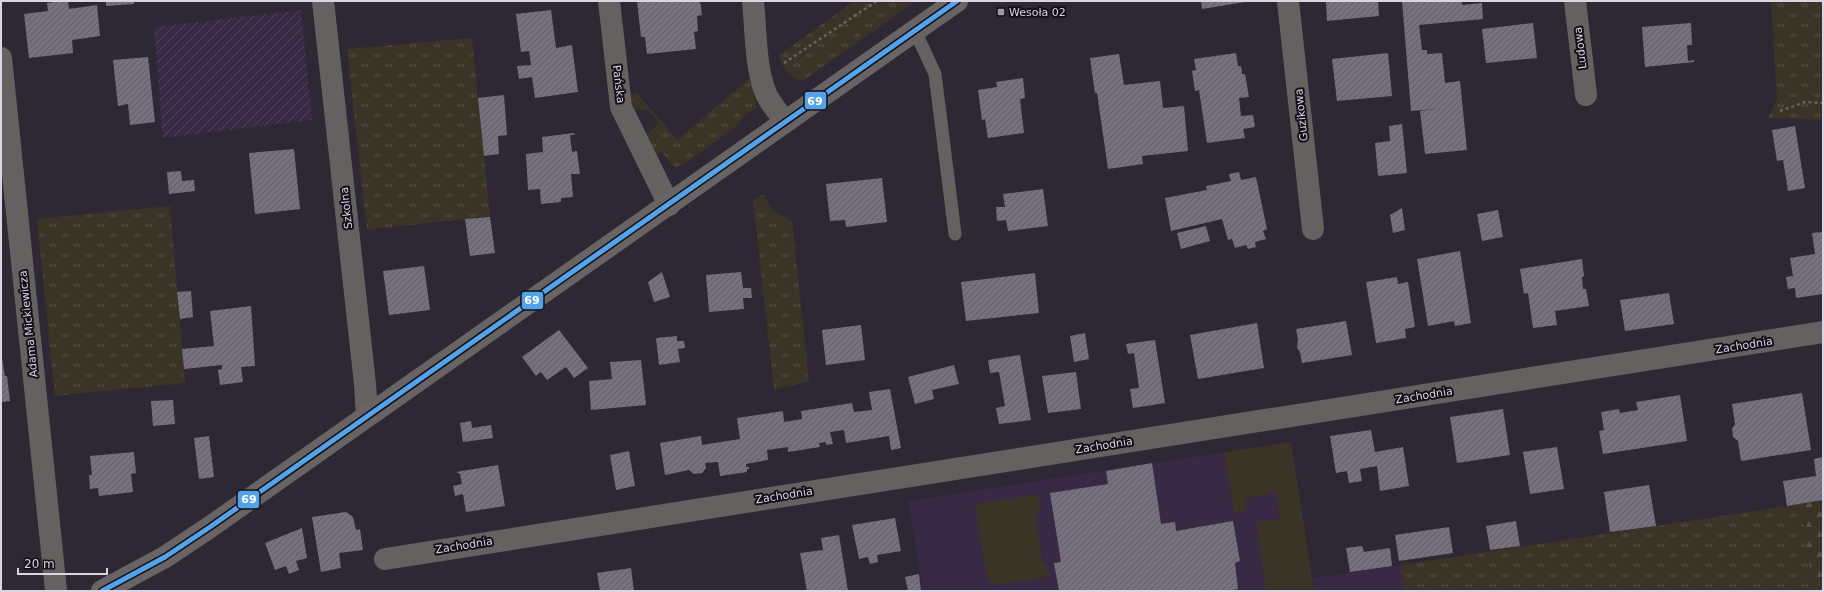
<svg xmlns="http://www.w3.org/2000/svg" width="1824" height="592" font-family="'DejaVu Sans',sans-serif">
	<defs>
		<pattern id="industrial-furrows" width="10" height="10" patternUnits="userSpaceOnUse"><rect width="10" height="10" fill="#382944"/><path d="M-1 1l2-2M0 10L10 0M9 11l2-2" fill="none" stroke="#54475f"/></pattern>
		<pattern id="grass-tufts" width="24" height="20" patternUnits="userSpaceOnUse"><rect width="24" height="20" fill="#3a3427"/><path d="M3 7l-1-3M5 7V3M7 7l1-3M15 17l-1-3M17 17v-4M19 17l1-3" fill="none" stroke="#565046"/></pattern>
		<pattern id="forest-firs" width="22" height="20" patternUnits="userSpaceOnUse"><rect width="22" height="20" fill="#3a3427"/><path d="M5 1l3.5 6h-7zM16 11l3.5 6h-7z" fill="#565046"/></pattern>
		<pattern id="building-hatch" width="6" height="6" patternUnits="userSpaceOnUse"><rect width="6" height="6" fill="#76717c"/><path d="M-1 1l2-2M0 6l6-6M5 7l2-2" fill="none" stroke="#615d66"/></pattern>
	</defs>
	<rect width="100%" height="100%" fill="#2e2834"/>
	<path fill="#382944" d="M1291,442L1312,578L1401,565L1404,591H923L908,501Z"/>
	<path fill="url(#industrial-furrows)" d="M301,10L312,120L163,138L154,27Z"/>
	<path fill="url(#grass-tufts)" d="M854,1H916L804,80C790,80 782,67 779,55Z
		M1771,1H1823V120L1768,118L1777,100Z
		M472,38L490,216L367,230L347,49Z
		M752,76L756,108L745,115L739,124L685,164L676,167L670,163L662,152L654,157L647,141V135L659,123L648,110L634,109L630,95L636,92L677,140Z
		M763,195L773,211L792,221L809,381L774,390L753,200Z
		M170,206L185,383L55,396L37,219Z
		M1801,504L1811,576L1821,591H1404L1401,565Z"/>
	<path fill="url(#forest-firs)" d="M1823,501V591H1821L1811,576L1801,504Z"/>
	<path fill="#3a3427" d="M1291,442L1314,591H1266L1256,522L1280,519L1276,493L1245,498L1247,507L1243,512L1234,514L1224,452Z
		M1038,494L1041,512L1035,513L1043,565H1047L1049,577L994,585L990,583L986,573L975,504Z"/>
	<path fill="url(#building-hatch)" d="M62,1H68L69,9L97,5L100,36L72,40L73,53L29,58L24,14L48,11L47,3Z
		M106,1H134V4L106,6Z
		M637,1H700L702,15L697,16L698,31L694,32L696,49L647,54L645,37H641Z
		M1201,1H1245V2L1202,9Z
		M1326,1H1378L1379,16L1327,21Z
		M1402,1H1462V5L1482,3L1483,19L1419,25L1422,50H1427V54L1442,53L1445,83L1460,81L1467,150L1425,154L1420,111L1436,109L1411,111Z
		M551,10L556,48L572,45L578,92L535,98L532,77L519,79L517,66L531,65L529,51L521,52L516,14Z
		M1533,23L1537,58L1486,63L1482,29Z
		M1691,23L1692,45H1687L1688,61L1694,60V62L1645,67L1642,27Z
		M1236,53L1238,66H1241L1242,74H1245L1249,97L1239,98L1241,116L1253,115L1255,127L1243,129L1245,138L1207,143L1199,90L1195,91L1192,71L1196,70L1194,59Z
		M1388,53L1392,96L1337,101L1332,59Z
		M1119,54L1124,85L1160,81L1163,108L1184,106L1188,151L1142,156L1143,164L1108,169L1097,93H1095L1090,58Z
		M148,57L155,122L130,125L128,104L118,106L113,60Z
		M1023,78L1025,98L1020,99L1024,133L988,138L985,119L982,120L978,90L997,87L996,82Z
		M504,95L507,135L498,136L499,154L484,156L478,98Z
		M1402,124L1407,173L1378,176L1375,143L1390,141L1389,126Z
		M1795,126L1805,188L1788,191L1783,160L1777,161L1772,130Z
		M574,133L575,135H570L572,152L577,151L580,174H571L573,197L561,198V202L541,204L540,189L528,190L526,154L543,152L542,137Z
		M294,149L300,209L255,214L249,153Z
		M181,171L182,181L194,180L195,191L169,194L167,172Z
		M1239,172L1241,180L1256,177L1267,229L1263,231L1266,239L1255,242L1256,247L1248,249L1246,245L1235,248L1232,239L1228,240L1222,219L1171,231L1165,198L1207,190L1206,186L1231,181L1229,174Z
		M882,178L887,222L846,227L845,220L830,221L826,184Z
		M1043,189L1048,226L1008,231L1006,220L997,221L996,207H1005L1003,194Z
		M1402,208L1405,230L1393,233L1390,215Z
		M1498,210L1503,237L1482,241L1477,214Z
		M490,217L495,253L470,256L465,219Z
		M1206,226L1210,241L1181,249L1177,233Z
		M1823,232V294L1796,298L1795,288L1788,289L1786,277L1793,276L1790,258L1815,254L1812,233Z
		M1460,251L1471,323L1455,326L1454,321L1428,326L1417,259Z
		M1582,259L1584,276L1582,277L1583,289H1586L1589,306L1555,311L1557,325L1533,328L1528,293L1524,294L1520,269Z
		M424,266L430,310L389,315L383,271Z
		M662,272L670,297L654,302L648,282Z
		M741,272L743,288H751L752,298H743L744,309L709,312L706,275Z
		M1035,273L1039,313L966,321L961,282Z
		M1397,277L1398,284L1408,282L1415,327L1405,329L1406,338L1376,343L1366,282Z
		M191,291L193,317L180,319L177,292Z
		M1669,293L1674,324L1625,331L1620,300Z
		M251,306L255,366L241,367L243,382L220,385L218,370L222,369V365L184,369L182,349L214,346L210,311Z
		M1346,321L1352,355L1302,363L1300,352L1297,348L1298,340L1296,329Z
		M1257,323L1264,368L1198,379L1190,335Z
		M861,325L865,360L826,365L822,330Z
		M559,330L588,368L574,378L566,367L547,380L541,372L536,376L522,357Z
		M1085,333L1089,359L1074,362L1070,336Z
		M677,336V341H684L685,348L678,349L680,362L659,365L656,338Z
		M1155,340L1165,403L1133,408L1130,389L1139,388L1134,353L1128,354L1126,344Z
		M1,352L5,376H7L10,401L1,402Z
		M1020,355L1031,420L999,424L996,408L1005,406L999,372L990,373L988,360Z
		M641,360L646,405L591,410L589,381L612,379L610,362Z
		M954,365L959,384L932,390L934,399L915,404L908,377Z
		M1076,372L1081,409L1048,413L1042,376Z
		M890,389L901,448L891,450L889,436L846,443L844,430L830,432L833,444L826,445V442L819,443L820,447L788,452V447L767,450L768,460L746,464V467H749V469H747V472L720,476L718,462L705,463L706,468L702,473L694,474L689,470L665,475L660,443L701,436L702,445L740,439L737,418L783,411L784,422L802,419L801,411L852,403L854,412L872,410L869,392Z
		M1802,393L1811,450L1741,461L1738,441L1733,437L1732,429L1735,424L1732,404Z
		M1680,395L1687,441L1603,454L1599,431L1604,430L1601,412L1619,409L1620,413L1638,410L1636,402Z
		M173,400L175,424L153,426L151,401Z
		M1503,409L1510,455L1457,463L1450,417Z
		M471,421L472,428L491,425L493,438L463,442L460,423Z
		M1371,430L1375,452L1403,447L1409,486L1380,491L1377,466L1360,469L1362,481L1349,483L1347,471L1336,473L1330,436Z
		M209,436L214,477L199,479L194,438Z
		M1557,447L1564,489L1530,494L1523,452Z
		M629,451L635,486L616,490L610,455Z
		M134,452L136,473L131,474L133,492L99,496L98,488L90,489L89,475H92L90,456Z
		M1823,457V500L1787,506L1783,481L1816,476L1814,459Z
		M1152,463L1161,524L1175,522L1176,531L1233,521L1240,561L1235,563L1238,589L1229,591H1059L1054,563L1061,562L1050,493L1108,484L1106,471Z
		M498,465L505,506L466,512L463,494L455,496L453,486L462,484L460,474L456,472Z
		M1649,485L1656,526L1610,532L1604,492Z
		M346,512L353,517L356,530L360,529L363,550L339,553L341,568L321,572L312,517Z
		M895,518L901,551L877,555L878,562L870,564L868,557L859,559L852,525Z
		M1516,521L1520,546L1490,550L1486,526Z
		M1449,527L1453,553L1399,561L1395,535Z
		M302,528L307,558L296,561L299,570L289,574L286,566L275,570L265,543Z
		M839,535L848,591H807L800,553L823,550L821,538Z
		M1362,546L1364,552L1390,548L1392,566L1350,572L1346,548Z
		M631,568L634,591H600L597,573Z
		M919,574L921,591H908L905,577Z"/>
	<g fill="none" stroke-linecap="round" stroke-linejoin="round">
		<path stroke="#656364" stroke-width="2.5" stroke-dasharray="3 3" stroke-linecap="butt" d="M784,63L877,1
			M1780,111L1805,102L1823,103"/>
		<path stroke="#646260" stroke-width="13" d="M915,31L935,74L955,234"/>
		<path stroke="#646260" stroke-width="22" d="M323,1L365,384L367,416
			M609,1L621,107L669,205
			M753,1C756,30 755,70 767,96C772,105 779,113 785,122
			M1288,1L1313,229
			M1575,1L1586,95
			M1,58L56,591
			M385,559L1823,332"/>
		<path stroke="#686464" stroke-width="22" d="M102,591L165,557L210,527L957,1"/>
		<defs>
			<path id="bus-1" d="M102,591L165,557L210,527L957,1"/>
		</defs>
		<use href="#bus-1" stroke="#140e19" stroke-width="8"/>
		<use href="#bus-1" stroke="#53a3e8" stroke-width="5"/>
	</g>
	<rect fill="#9f98a6" stroke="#140e19" stroke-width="1.5" x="997" y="8" width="8" height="8" rx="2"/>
	<g text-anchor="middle" stroke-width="4" stroke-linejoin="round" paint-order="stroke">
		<g font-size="11" fill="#dcd4e4" stroke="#140e19" text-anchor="start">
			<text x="1009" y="16">Wesoła 02</text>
		</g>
		<g font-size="11" fill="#dcd4e4" stroke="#140e19">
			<text transform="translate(1580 48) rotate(-97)" y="4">Ludowa</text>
			<text transform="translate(619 84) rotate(83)" y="4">Pańska</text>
			<text transform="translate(1301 115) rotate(-96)" y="4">Guzikowa</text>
			<text transform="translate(346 208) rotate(-96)" y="4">Szkolna</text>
			<text transform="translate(28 324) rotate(-96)" y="4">Adama Mickiewicza</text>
			<text transform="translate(1744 345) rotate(-9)" y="4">Zachodnia</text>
			<text transform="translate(1424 395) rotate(-9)" y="4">Zachodnia</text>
			<text transform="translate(1104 445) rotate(-9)" y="4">Zachodnia</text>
			<text transform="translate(784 495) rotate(-9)" y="4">Zachodnia</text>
			<text transform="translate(464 545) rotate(-9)" y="4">Zachodnia</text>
		</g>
	</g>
	<g stroke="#140e19" stroke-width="1.5">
		<rect x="804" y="91" width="23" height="19" rx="4" fill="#53a3e8"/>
		<rect x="521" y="291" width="23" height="19" rx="4" fill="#53a3e8"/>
		<rect x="237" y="490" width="23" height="19" rx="4" fill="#53a3e8"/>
	</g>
	<g font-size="11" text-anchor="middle" font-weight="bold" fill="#fff">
		<text x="815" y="105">69</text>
		<text x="532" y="304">69</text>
		<text x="249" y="503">69</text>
	</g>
	<rect width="1824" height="592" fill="none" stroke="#dcd4e4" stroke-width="4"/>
	<path d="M18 568v6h89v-6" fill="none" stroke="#dcd4e4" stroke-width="2"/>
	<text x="24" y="568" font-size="12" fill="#dcd4e4" stroke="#140e19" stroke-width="3" paint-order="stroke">20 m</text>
</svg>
